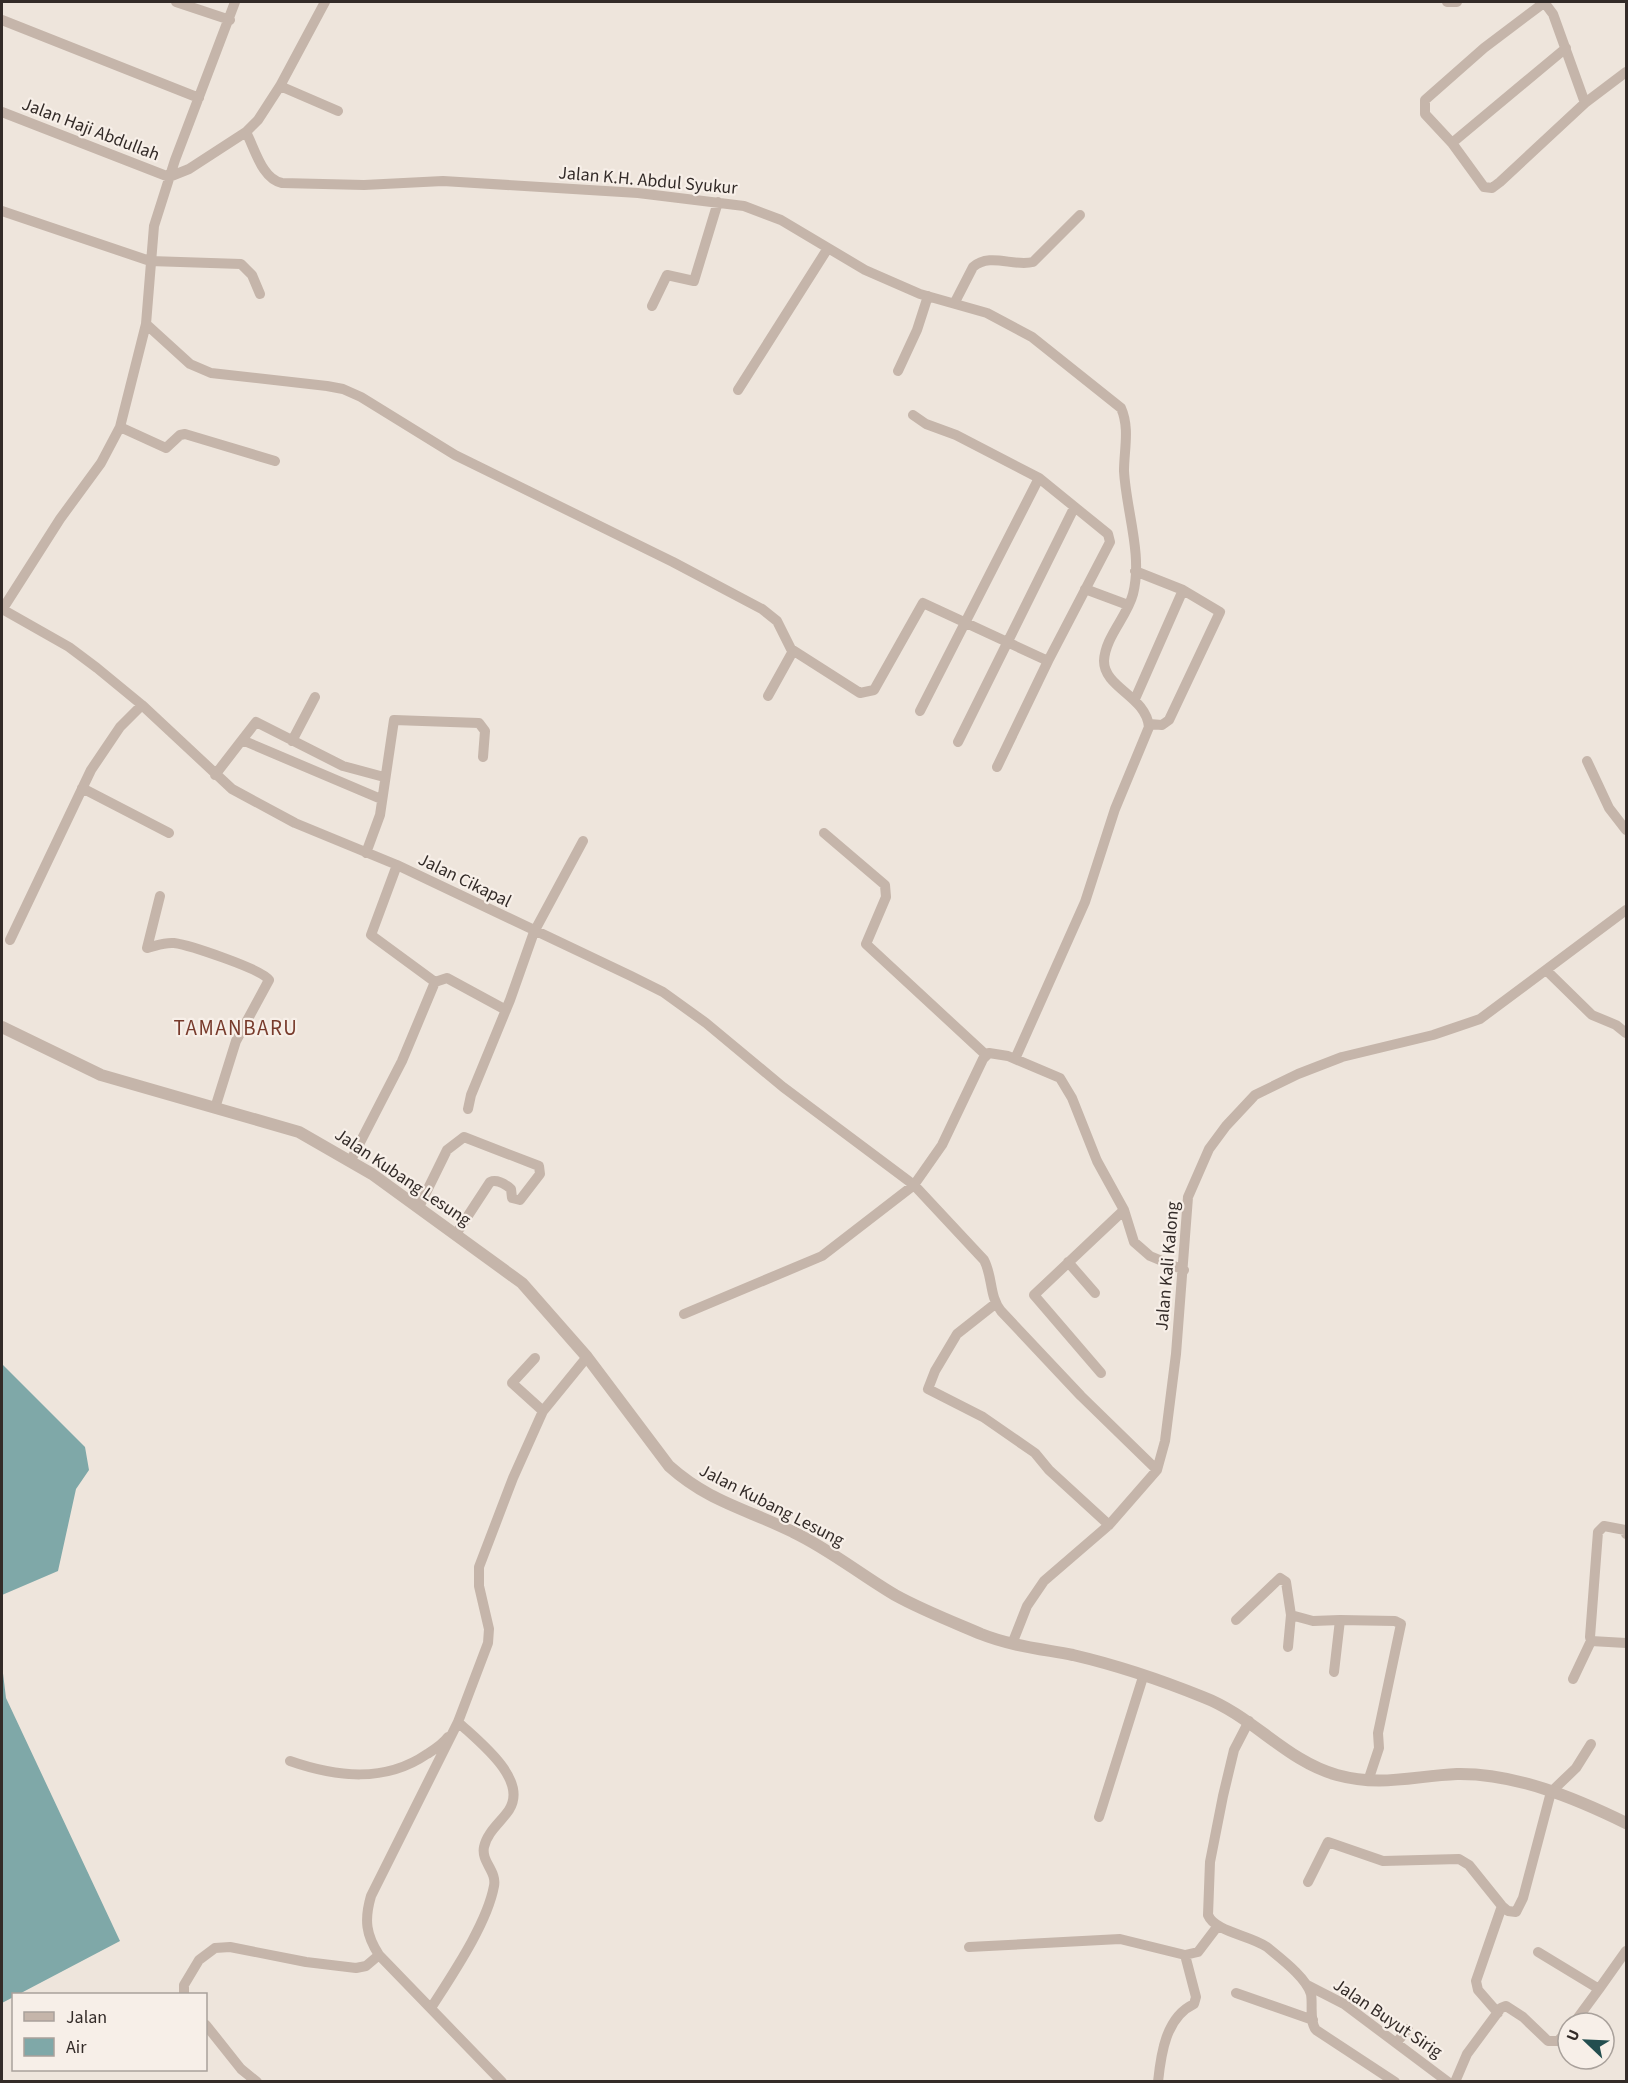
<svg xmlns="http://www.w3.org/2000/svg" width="1628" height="2083" font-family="'Source Sans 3',sans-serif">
	<rect width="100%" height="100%" fill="#eee5dc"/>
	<path fill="#7fa8a8" d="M2,1364L85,1447L89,1470L76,1489L58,1571L2,1595Z
		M2,1665L6,1698L120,1941L2,2003Z"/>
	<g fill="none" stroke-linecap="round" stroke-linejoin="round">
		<path stroke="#c5b5aa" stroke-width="10" d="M176,2L230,20
			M1447,2H1457
			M1544,2L1553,14L1585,103
			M1545,2L1484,48L1425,100V114L1452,143L1484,187L1492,188L1500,182L1585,103L1626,72
			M2,20L199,98
			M280,86L338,111
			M2,112L169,177L189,169L246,132L258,120L280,86L325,2
			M246,132C255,149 262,179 282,183L364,185L443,181L638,193L744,206L781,220L865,270L920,294L987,313L1032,337L1121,408C1130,428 1124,450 1124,471C1126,510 1143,555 1133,594C1127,617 1105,637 1104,661C1104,688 1146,696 1149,727L1115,809L1085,902L1015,1059
			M1452,143L1566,48
			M2,211L150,261L241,264L252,275L260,294
			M955,302L973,267C990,252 1013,267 1033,262L1080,215
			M652,306L667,275L694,281L718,202
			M146,324L190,364L211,373L327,386L343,389L361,397L455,455L673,562L762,609L777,621L791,649L860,693L874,690L923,603L1048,661
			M898,371L917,330L928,296
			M738,390L828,248
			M913,415L926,424L956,435L1039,478
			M120,427L166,448L180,435L185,434L275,461
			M1135,571L1183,590L1220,612L1169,720L1162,725L1149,724
			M1085,589L1128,605
			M2,609L69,647L97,668L142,705L232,789L295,823L397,865L631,976L663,992L706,1023L783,1087L914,1185L984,1260C993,1277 989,1296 1001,1311L1081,1396L1157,1470
			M2,610L60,519L101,463L120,427L146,324L154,226L175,160L235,2
			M768,696L793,651
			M1135,699L1183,590
			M920,711L1039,478L1108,534L1110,542L1048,661L997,767
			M242,740L256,722L343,766L384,777
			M292,741L315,697
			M958,742L1074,508
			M1587,761L1609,808L1626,830
			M215,775L242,740L381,799
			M82,788L169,833
			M824,833L885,885L886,897L866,944L986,1055
			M366,853L380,815L394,720L479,723L485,731L483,757
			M160,896L147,948C156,946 164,942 174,943C189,945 262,969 269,980L236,1041L215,1108
			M10,940L91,770L120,727L142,705
			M1546,970L1592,1015L1616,1025L1626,1033
			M435,982L447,978L506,1010
			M468,1109L471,1095L510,1000L534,932L583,841
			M351,1160L402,1061L435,982L371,935L397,865
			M419,1207L447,1150L464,1137L539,1166L540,1174L520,1200L512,1198L511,1189C505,1184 497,1179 490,1182L456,1234
			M1068,1262L1095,1293
			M995,1304L957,1334L935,1371L928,1389L983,1417L1035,1453L1049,1470L1109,1525
			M684,1314L822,1256L914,1185L942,1145L983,1059L989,1053L1008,1056L1060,1078L1072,1098L1097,1161L1124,1210L1134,1242L1150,1256L1184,1270
			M535,1358L512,1383L543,1411
			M1101,1373L1034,1295L1124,1210
			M1626,1534L1625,1530L1604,1526L1598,1532L1590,1637L1591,1641L1626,1643
			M1236,1620L1280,1578L1286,1582L1291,1615L1313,1621L1340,1620
			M1012,1644L1027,1606L1044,1581L1109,1525L1157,1470L1165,1441L1176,1354L1188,1197L1209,1149L1226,1126L1255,1095L1298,1074L1342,1057L1433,1035L1480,1019L1626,910
			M1288,1647L1291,1615
			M1334,1672L1340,1620L1395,1621L1401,1624L1378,1733L1379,1748L1368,1781
			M1573,1679L1591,1641
			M1249,1721L1234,1750L1223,1796L1210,1862L1208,1915C1215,1932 1250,1935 1267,1947C1280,1958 1306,1977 1311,1994C1313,2005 1309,2021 1316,2030L1395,2082
			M290,1761C336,1777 385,1783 427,1754C435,1749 442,1745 448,1737
			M1099,1817L1143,1677
			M1308,1882L1328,1842L1383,1861L1459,1859L1469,1865L1502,1906L1508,1911L1516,1912L1523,1898L1551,1792L1576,1768L1591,1744
			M969,1947L1120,1939L1185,1955L1198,1952L1217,1927
			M1538,1952L1599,1989L1626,1951
			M379,1955C366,1935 364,1920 371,1896L458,1722L488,1643L489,1629L479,1586V1567L513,1478L543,1411L587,1357
			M1307,1985L1344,2004L1448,2082
			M1236,1993L1313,2020
			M184,1994V1985L199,1960L215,1948L230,1947L306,1962L356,1968L366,1966L379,1955L502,2082
			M431,2008C452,1975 487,1924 494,1886C497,1871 481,1862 484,1847C487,1832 501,1822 509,1810C529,1779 478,1741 458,1722
			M1498,2013L1478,1990L1476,1981L1502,1906
			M1574,2023L1599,1989
			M206,2025L241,2069L257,2082
			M1396,2043L1408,2029
			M1158,2082C1161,2053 1166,2017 1194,2004L1196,1997L1185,1955
			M1455,2082L1467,2054L1501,2008L1506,2006L1523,2017L1548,2041H1558L1568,2030"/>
		<path stroke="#c5b5aa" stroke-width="12" d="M2,1027L101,1075L299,1132L372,1174L522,1283L587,1357L669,1466C709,1502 747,1509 793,1532C829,1549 861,1575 895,1595C922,1610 953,1622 981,1634C1011,1646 1042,1649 1073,1655C1116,1665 1161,1680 1203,1697C1253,1716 1286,1761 1337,1775C1381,1787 1413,1776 1457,1774C1515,1773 1575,1798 1626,1823"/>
	</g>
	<g text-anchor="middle" stroke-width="4.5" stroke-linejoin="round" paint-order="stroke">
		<g font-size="18" fill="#332b28" stroke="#f7efe8">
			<text transform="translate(91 129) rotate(21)" y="6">Jalan Haji Abdullah</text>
			<text transform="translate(648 180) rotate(5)" y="6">Jalan K.H. Abdul Syukur</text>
			<text transform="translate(465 880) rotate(26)" y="6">Jalan Cikapal</text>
			<text transform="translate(403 1177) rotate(34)" y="6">Jalan Kubang Lesung</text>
			<text transform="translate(1167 1266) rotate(-85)" y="6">Jalan Kali Kalong</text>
			<text transform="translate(772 1505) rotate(27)" y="6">Jalan Kubang Lesung</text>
			<text transform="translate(1388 2018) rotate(34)" y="6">Jalan Buyut Sirig</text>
		</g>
		<g font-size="21" letter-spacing="1.5" fill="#783b2c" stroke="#f7efe8">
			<text x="236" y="1035">TAMANBARU</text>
		</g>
	</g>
	<rect width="1628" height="2083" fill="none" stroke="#332b28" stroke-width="6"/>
	<rect x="12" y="1993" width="195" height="78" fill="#f7efe8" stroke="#a9a19b" stroke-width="1.5"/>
	<rect x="24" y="2012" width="30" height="9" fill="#c5b5aa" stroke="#a9a19b" stroke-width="1.5"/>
	<text x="66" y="2023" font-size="18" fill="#332b28">Jalan</text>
	<rect x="24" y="2038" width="30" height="18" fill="#7fa8a8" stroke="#a9a19b" stroke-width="1.5"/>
	<text x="66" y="2053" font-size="18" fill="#332b28">Air</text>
	<g transform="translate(1586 2041) rotate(293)"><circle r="28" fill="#f7efe8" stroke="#a9a19b" stroke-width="1.5"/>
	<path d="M0-4.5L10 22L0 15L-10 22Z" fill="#234e4f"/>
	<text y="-9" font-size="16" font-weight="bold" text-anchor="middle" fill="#332b28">U</text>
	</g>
</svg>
